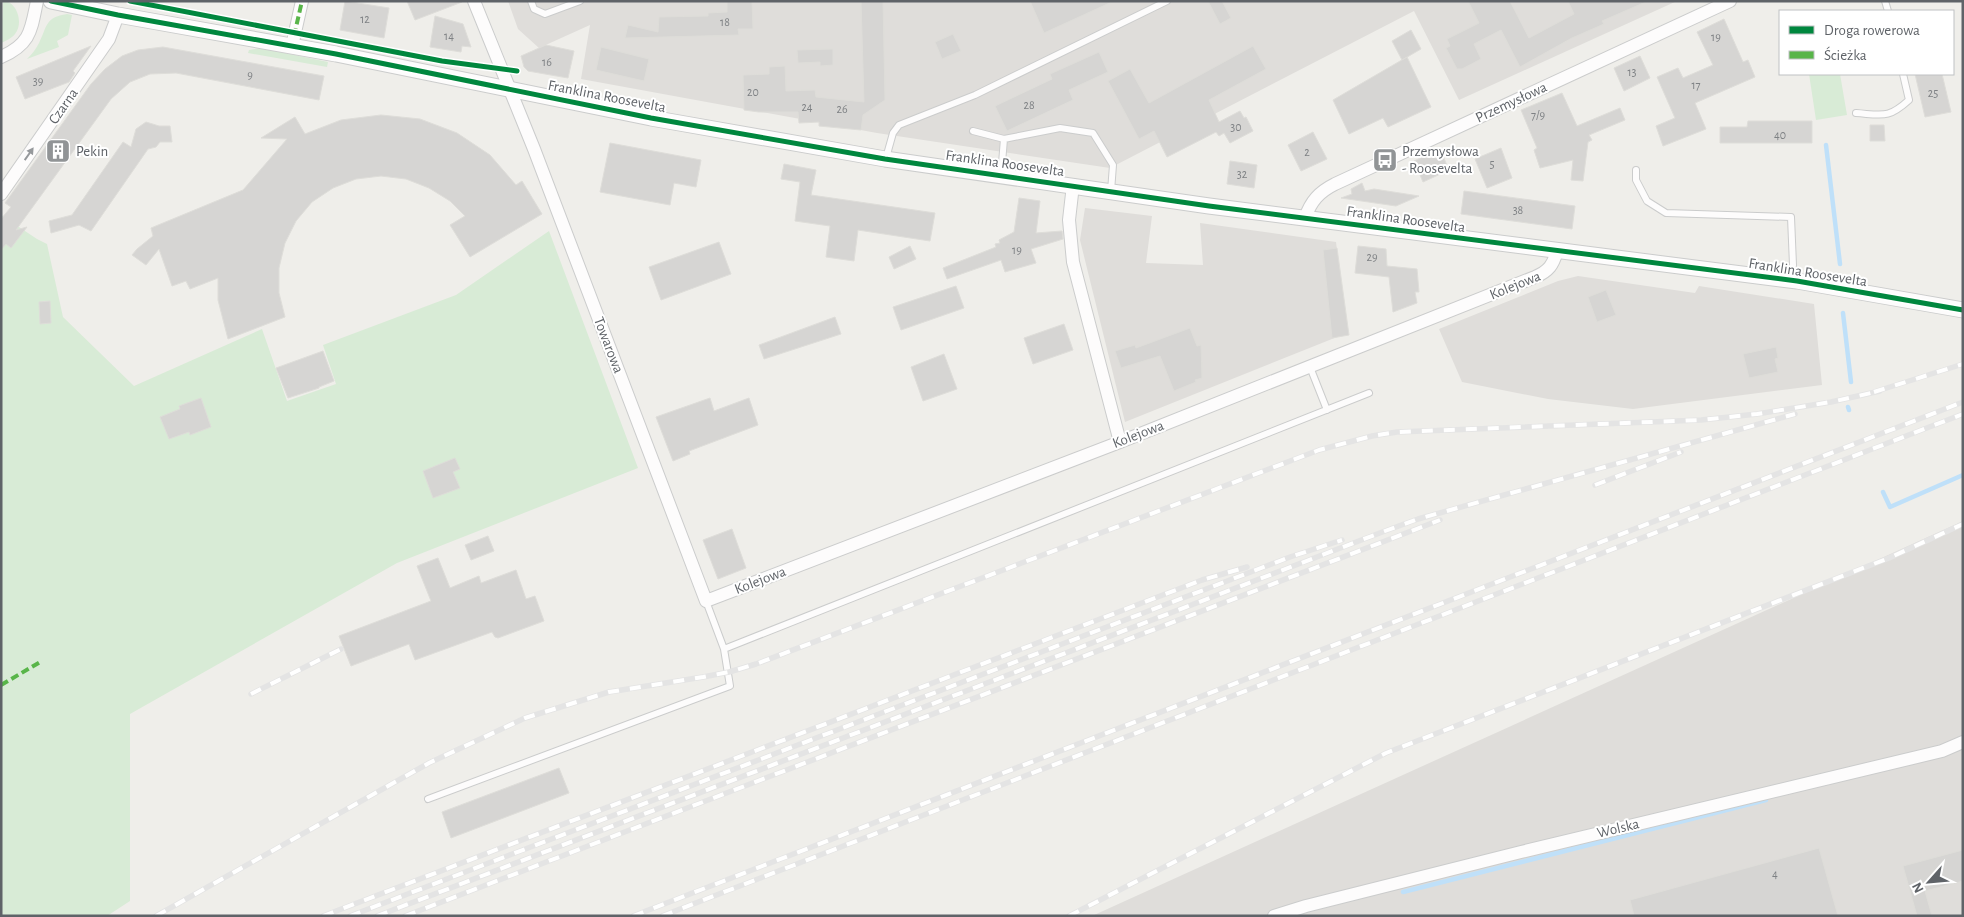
<svg xmlns="http://www.w3.org/2000/svg" width="1964" height="917" font-family="'Alegreya Sans',sans-serif">
	<rect width="100%" height="100%" fill="#efeeea"/>
	<path fill="#dfddda" d="M508,1H1677L1459,100L1414,11L1110,168L877,133L581,79L590,25L539,48L518,29Z
		M1085,208L1152,216L1146,263L1203,265L1200,223L1336,242L1347,333L1125,422L1080,240Z
		M1578,276L1695,293L1699,286L1814,304L1822,385L1633,409L1548,399L1462,382L1439,329L1558,281Z
		M1963,521V916H1092Z"/>
	<path fill="#d8ebd6" d="M3,1C17,1 24,23 15,34C12,38 6,41 1,43Z
		M67,14L72,15L68,35L57,41L59,47L27,59C32,54 36,49 39,43C47,27 45,17 67,14Z
		M261,48L328,62L327,67L248,53L249,50Z
		M1809,74H1840L1847,115L1816,120Z
		M1,215L37,239L47,244L63,317L134,386L262,329L287,401L336,384L323,345L456,295L549,231L638,468L397,563L130,714V901L107,916H1Z"/>
	<g fill="none" stroke-linecap="round" stroke-linejoin="round">
		<path stroke="#bfe0f9" stroke-width="4.5" d="M1826,145L1840,264
			M1843,313L1851,382
			M1848,407L1849,410
			M1883,492L1890,507L1963,475
			M1403,892L1766,800"/>
	</g>
	<path fill="#d6d5d3" stroke="#deddd9" d="M345,1L389,8L384,38L340,30Z
		M407,1H462V2L415,20Z
		M727,1H752L753,29H738L739,35L625,38L628,25L658,32L659,17L708,16V13L727,12Z
		M861,1H883L885,100L863,115L861,130L819,126V122L799,123L798,112H759L744,110L743,75L769,74V67L785,66L786,91L815,90L816,97L864,102Z
		M1030,1H1114L1044,33Z
		M1208,1H1222L1231,18L1220,24Z
		M1468,1H1510L1529,38L1574,14L1568,1H1648L1602,21L1604,24L1572,38L1520,67L1501,30L1474,44L1481,59L1462,69H1457L1446,48L1450,46L1447,39L1479,23Z
		M435,16L463,24L471,47L462,46L461,52L430,47Z
		M1724,19L1743,62L1748,60L1755,77L1695,103L1706,129L1663,146L1656,126L1675,118L1657,77L1678,68L1683,78L1713,65L1697,32Z
		M1411,30L1421,49L1402,60L1392,41Z
		M953,34L961,51L942,59L935,42Z
		M546,45L574,51L568,78L528,71L524,67L521,56Z
		M91,46L73,71L75,73L69,82L25,99L16,77Z
		M1253,46L1266,69L1209,100L1219,122L1240,111L1244,118L1246,117L1253,131L1230,143L1224,133L1219,136L1216,132L1167,157L1154,131L1139,139L1108,81L1130,69L1149,103Z
		M163,47L324,76L319,100L176,73L150,74L130,82L111,99L16,230L27,227L11,248L6,244L1,250V219L11,207L5,203L91,84L105,69L122,56L138,50Z
		M601,47L649,59L644,81L596,70Z
		M833,49V65L820,66V62L798,63L797,50Z
		M1099,52L1108,72L1069,90L1073,100L1007,131L995,106L1052,79L1050,74Z
		M1640,56L1650,78L1624,91L1614,68Z
		M1407,57L1431,107L1388,127L1383,118L1349,134L1333,100Z
		M1915,74H1942L1951,112L1925,117Z
		M1562,93L1577,126L1620,108L1625,120L1589,135L1592,140L1588,142L1583,181L1571,180L1573,160L1540,168L1534,150L1537,148L1521,110Z
		M381,115L420,119L457,133L490,155L516,185L522,181L542,214L470,257L450,225L465,216L450,201L429,188L406,179L381,176L356,179L333,188L312,202L296,221L285,243L279,268V293L285,317L228,339L218,300V278L190,289L186,281L172,286L159,249L146,265L132,255L137,249L153,236L151,228L243,190L287,139L261,138L295,117L305,134L341,120Z
		M1748,121H1812V143H1720V127H1747Z
		M146,122L159,126H170L172,142H160L156,147L148,149L91,231L79,225L51,233L49,221L72,215L123,142L131,147L136,129Z
		M1870,125H1884L1885,141H1870Z
		M1313,132L1327,159L1301,171L1288,145Z
		M610,143L701,160L696,187L674,183L670,205L600,192Z
		M1501,148L1512,178L1487,188L1475,159Z
		M1440,149L1449,170L1423,182L1414,161Z
		M1230,161L1257,165L1254,188L1227,184Z
		M784,164L816,170L811,195L935,213L930,241L858,230L854,261L826,257L830,226L795,221L800,182L781,179Z
		M1362,183L1365,191L1374,189L1419,196L1396,206L1341,198L1352,194L1351,189Z
		M1464,191L1575,206L1572,229L1461,214Z
		M1019,198L1040,201L1036,233L1062,231L1063,239L1031,249L1036,263L1005,272L1001,260L947,279L943,268L996,247L995,244L1000,243L999,240L1014,232Z
		M719,242L731,274L661,300L649,267Z
		M910,246L916,259L894,269L889,257Z
		M1358,246L1386,249L1387,266L1417,269L1419,292H1415L1417,303L1393,312L1389,277L1355,273Z
		M1337,248L1349,335L1332,338L1323,250Z
		M956,286L964,308L901,330L893,307Z
		M1606,290L1616,315L1597,322L1588,297Z
		M50,301L51,323L40,324L39,302Z
		M835,317L841,334L764,359L759,345Z
		M1064,324L1073,350L1033,364L1024,338Z
		M1190,328L1197,346L1201,345L1202,378L1195,380L1196,382L1174,391L1160,356L1121,368L1115,351L1135,345L1136,348Z
		M1776,347L1778,358L1775,359L1778,372L1749,378L1743,354Z
		M323,351L334,381L319,387V388L288,398L276,368Z
		M944,354L957,389L923,401L911,367Z
		M201,398L211,427L190,435L189,432L169,439L160,417L180,409L179,406Z
		M710,398L714,411L749,398L758,425L689,451L690,454L673,461L656,417Z
		M455,458L460,469L453,472L460,488L433,498L423,471Z
		M732,529L746,568L718,579L703,540Z
		M488,536L494,551L471,560L465,545Z
		M438,558L450,588L479,576L481,583L516,570L526,599L535,596L544,621L498,638L495,637L492,632L415,660L409,644L351,666L339,636L431,601L417,566Z
		M559,768L569,793L451,838L442,812Z
		M1819,848L1838,916H1634L1630,900Z
		M1963,850V881L1925,891L1932,916H1917L1903,866Z"/>
	<g fill="none" stroke-linecap="round" stroke-linejoin="round">
		<defs>
			<path id="service" d="M531,1L534,9L545,14L580,1
				M1885,1L1888,11
				M1856,113C1883,115 1888,119 1909,100L1903,74
				M973,131L1004,139L1060,128L1093,133L1113,165L1111,191
				M886,158L893,133L899,125L975,95L1167,1
				M1636,170V180L1647,201L1666,213L1791,217L1793,265L1791,279
				M1001,175L1004,139
				M1310,367L1327,410
				M706,601L724,649L1369,393
				M428,799L730,686L724,649"/>
			<path id="minor" d="M474,1L534,149L706,601L1120,442L1535,277C1549,271 1553,265 1557,251
				M292,46L302,1
				M1,57C31,44 31,30 37,1
				M1073,185L1069,220L1073,262L1120,442
				M1,194L109,39L118,15
				M1305,218C1311,201 1319,192 1335,184L1730,1
				M1274,916L1306,906L1521,852L1942,751L1963,742"/>
			<path id="tertiary" d="M51,1L118,15L336,54L651,118L885,159L1209,206L1797,281L1963,310"/>
		</defs>
		<use href="#service" stroke="#cbcccc" stroke-width="8"/>
		<use href="#minor" stroke="#cbcccc" stroke-width="14"/>
		<use href="#tertiary" stroke="#cbcccc" stroke-width="17"/>
		<use href="#service" stroke="#fdfcfc" stroke-width="6"/>
		<use href="#minor" stroke="#fdfcfc" stroke-width="12"/>
		<use href="#tertiary" stroke="#fdfcfc" stroke-width="15"/>
		<defs>
			<path id="rail" d="M1874,392L1963,364
				M1595,485L1681,452
				M251,694L341,649
				M156,916L429,763L525,718L609,692L703,677L729,672L756,664L1319,450L1372,436L1397,432L1701,420L1757,414L1831,402L1880,391
				M323,916L1202,580L1247,567
				M350,916L1290,557L1342,540
				M377,916L1385,531L1418,519L1795,414
				M405,916L1440,520
				M633,916L1963,402
				M662,916L1963,414
				M1069,916L1386,753L1889,558L1963,524"/>
		</defs>
		<use href="#rail" stroke="#e4e4e4" stroke-width="5.5"/>
		<use href="#rail" stroke="#fff" stroke-width="4" stroke-dasharray="11" stroke-linecap="butt"/>
		<path stroke="#58b549" stroke-width="4" stroke-dasharray="8 4" stroke-linecap="butt" d="M294,36L302,1
			M1,685L42,661"/>
		<defs>
			<path id="cycleway" d="M51,1L118,15L336,54L651,118L885,159L1209,206L1797,281L1963,310
				M130,1L442,61L517,71"/>
		</defs>
		<use href="#cycleway" stroke="#fff" stroke-width="8"/>
		<use href="#cycleway" stroke="#00873e" stroke-width="5"/>
	</g>
	<defs><path id="oneway-solid" d="M-6-.8H1V-3.2L6.5 0L1 3.2V.8H-6Z" transform="scale(1.25)"/></defs>
	<use fill="#96999c" href="#oneway-solid" transform="translate(29 154) rotate(-55)"/>
	<defs>
		<symbol id="building-square" viewBox="-11 -11 22 22"><rect x="-9" y="-9" width="18" height="18" rx="4" fill="#919496" stroke="#fff"/><path d="M-4-6H4V6H1V3H-1V6H-4ZM-2.5-4.3h1.7v1.8h-1.7ZM.8-4.3h1.7v1.8H.8ZM-2.5-1h1.7V.8h-1.7ZM.8-1h1.7V.8H.8Z" fill="#fff"/></symbol>
		<symbol id="bus-square" viewBox="-11 -11 22 22"><rect x="-9" y="-9" width="18" height="18" rx="4" fill="#919496" stroke="#fff"/><path d="M-5-6H5V4H4V6H2V4H-2V6H-4V4H-5ZM-3.5-4V0h7V-4ZM-3.5 1.2v1.5H-2V1.2ZM2 1.2v1.5H3.5V1.2Z" fill="#fff"/></symbol>
	</defs>
	<g fill-rule="evenodd">
		<use href="#building-square" x="44" y="137" width="28" height="28"/>
		<use href="#bus-square" x="1371" y="146" width="28" height="28"/>
	</g>
	<g text-anchor="middle" stroke-width="4" stroke-linejoin="round" paint-order="stroke">
		<g font-size="12" fill="#7e8184">
			<text x="365" y="23">12</text>
			<text x="725" y="26">18</text>
			<text x="449" y="40">14</text>
			<text x="1716" y="41">19</text>
			<text x="547" y="66">16</text>
			<text x="1632" y="76">13</text>
			<text x="250" y="79">9</text>
			<text x="38" y="85">39</text>
			<text x="1696" y="89">17</text>
			<text x="753" y="96">20</text>
			<text x="1933" y="97">25</text>
			<text x="1029" y="109">28</text>
			<text x="807" y="111">24</text>
			<text x="842" y="113">26</text>
			<text x="1538" y="119">7/9</text>
			<text x="1236" y="131">30</text>
			<text x="1780" y="139">40</text>
			<text x="1307" y="156">2</text>
			<text x="1492" y="168">5</text>
			<text x="1242" y="178">32</text>
			<text x="1518" y="214">38</text>
			<text x="1017" y="254">19</text>
			<text x="1372" y="261">29</text>
			<text x="1775" y="878">4</text>
		</g>
		<g font-size="15" fill="#5f6368" stroke="#fff">
			<text transform="translate(607 96) rotate(11)" y="5">Franklina Roosevelta</text>
			<text transform="translate(1511 102) rotate(-25)" y="5">Przemysłowa</text>
			<text transform="translate(63 106) rotate(-55)" y="5">Czarna</text>
			<text transform="translate(1005 163) rotate(8)" y="5">Franklina Roosevelta</text>
			<text transform="translate(1406 219) rotate(8)" y="5">Franklina Roosevelta</text>
			<text transform="translate(1808 272) rotate(9)" y="5">Franklina Roosevelta</text>
			<text transform="translate(1515 285) rotate(-22)" y="5">Kolejowa</text>
			<text transform="translate(609 345) rotate(69)" y="5">Towarowa</text>
			<text transform="translate(1138 434) rotate(-21)" y="5">Kolejowa</text>
			<text transform="translate(760 580) rotate(-21)" y="5">Kolejowa</text>
			<text transform="translate(1618 828) rotate(-13)" y="5">Wolska</text>
		</g>
		<g font-size="15" fill="#5f6368" stroke="#fff" text-anchor="start">
			<text x="76" y="156">Pekin</text>
			<text x="1402" y="156">Przemysłowa<tspan x="1402" dy="17">- Roosevelta</tspan></text>
		</g>
	</g>
	<rect width="1964" height="917" fill="none" stroke="#5f6368" stroke-width="5"/>
	<rect x="1779" y="10" width="175" height="65" fill="#ffffff" stroke="#bfc1c3"/>
	<rect x="1789" y="26" width="25" height="8" fill="#00873e" stroke="#bfc1c3"/>
	<text x="1824" y="35" font-size="15" fill="#5f6368">Droga rowerowa</text>
	<rect x="1789" y="51" width="25" height="8" fill="#58b549" stroke="#bfc1c3"/>
	<text x="1824" y="60" font-size="15" fill="#5f6368">Ścieżka</text>
	<g transform="translate(1929 882) rotate(243)" stroke="#ffffff" stroke-width="4" paint-order="stroke">
	<path d="M0-4L9 19L0 12L-9 19Z" fill="#5f6368"/>
	<text y="-8" font-size="14" font-weight="bold" text-anchor="middle" fill="#5f6368">N</text>
	</g>
</svg>
